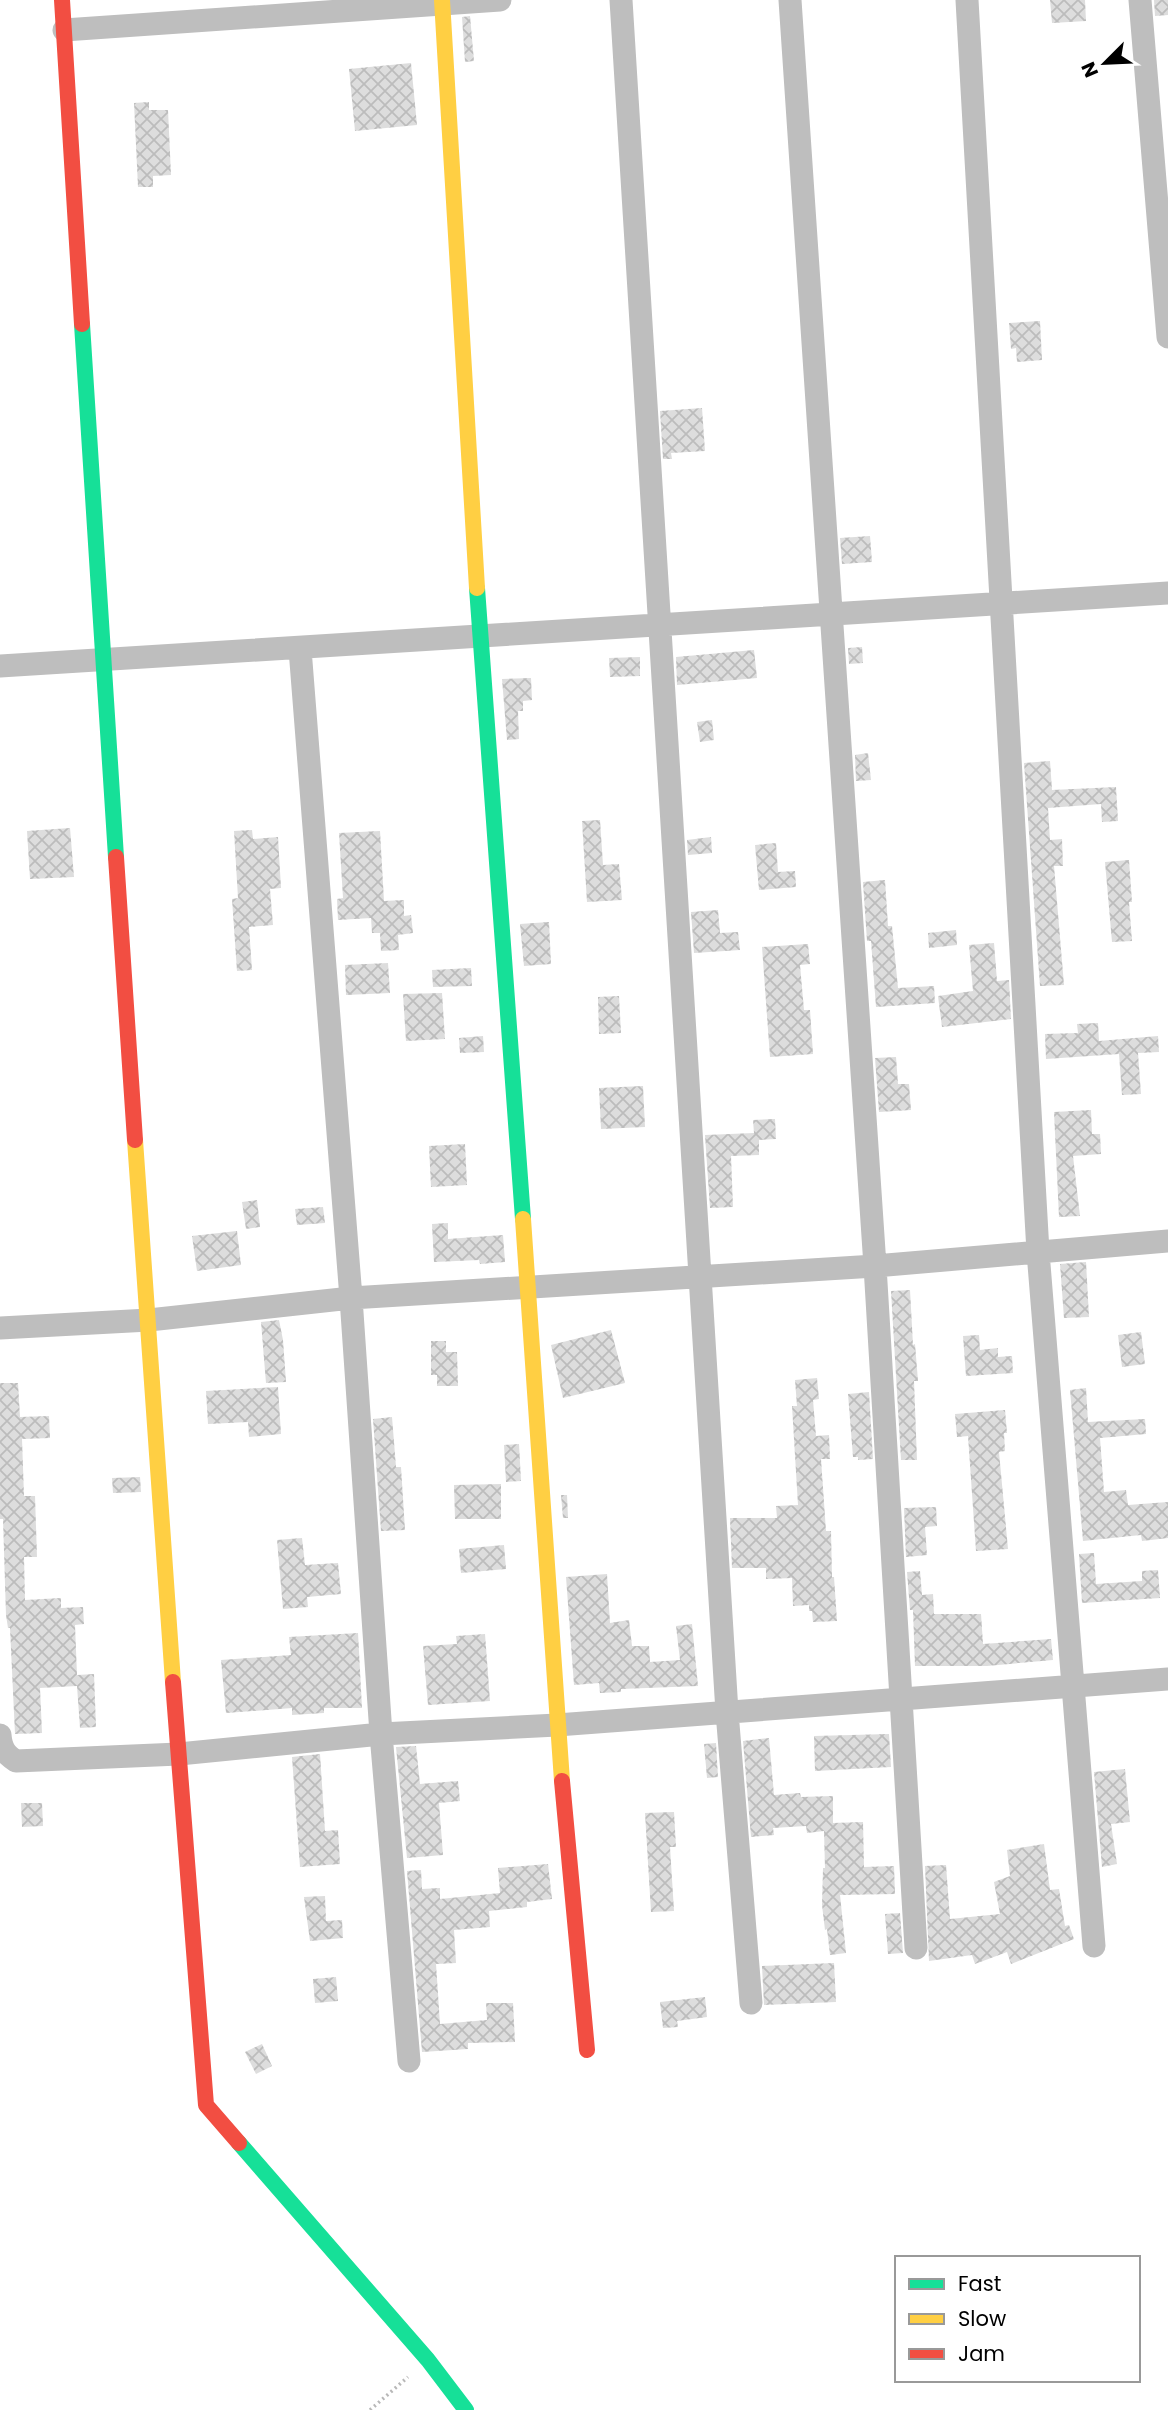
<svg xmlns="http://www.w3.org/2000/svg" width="1168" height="2410" font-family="Poppins,sans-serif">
	<defs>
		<pattern id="building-cross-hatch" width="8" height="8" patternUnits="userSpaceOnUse" patternTransform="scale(1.75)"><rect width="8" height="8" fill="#ddd"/><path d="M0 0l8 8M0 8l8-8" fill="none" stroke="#bcbcbc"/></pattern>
	</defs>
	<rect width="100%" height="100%" fill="#fff"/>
	<path fill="url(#building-cross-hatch)" d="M1050,0H1085L1086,21L1052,23Z
		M1154,0H1168V15L1155,16Z
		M470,16L474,61L465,62L462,17Z
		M411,63L417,125L355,131L349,69Z
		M149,102V110H168L171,175L153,176V187H138L134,103Z
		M1040,321L1042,360L1017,362L1016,348L1011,349L1009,323Z
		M702,408L705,451L671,453L672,459H663L660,411Z
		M870,536L872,562L842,564L840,538Z
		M862,647L863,663L849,664L848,648Z
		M754,650L757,678L677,685L676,657Z
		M640,657V676L610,677L609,658Z
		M531,678L532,700L523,701V711H518L519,739L507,740L502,679Z
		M712,720L714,740L700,742L697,722Z
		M868,753L871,780L856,781L855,755Z
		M1050,761L1052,790L1116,787L1118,821L1102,822L1101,804L1048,808L1050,840L1062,839L1063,866H1054L1064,985L1040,986L1024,763Z
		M600,820L603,865L619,864L622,900L587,902L582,821Z
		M70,828L74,877L30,879L27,831Z
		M252,830L253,839L278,837L281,888L270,889L273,925L249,927L252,970L237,971L232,899L238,898L234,831Z
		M380,831L384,901L404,900V916L411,915L413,933L398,935L399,950L381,951L380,933H372L371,918L338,920L337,899L343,898L339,833Z
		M711,837L712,853L688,855L687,840Z
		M776,843L778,872L795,871L796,887L759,890L755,845Z
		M1129,860L1132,902H1129L1132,941L1112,942L1105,862Z
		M885,880L888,926H892L898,988L934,986L935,1003L876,1007L871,941H867L863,882Z
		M718,910L720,933L738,932L740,950L694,953L691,912Z
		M549,922L551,964L524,966L520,924Z
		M956,930L957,945L929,948L928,933Z
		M994,943L997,981L1009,980L1011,1019L942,1027L938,996L973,991L969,945Z
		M808,944L810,964L800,965L804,1010H810L813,1054L770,1057L762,947Z
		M388,963L390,993L346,995L345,965Z
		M471,968L472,986L433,987L432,970Z
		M442,993L445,1039L406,1041L403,994Z
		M619,996L621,1033L599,1034L598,997Z
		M1098,1023L1099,1041L1158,1036L1159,1052L1138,1053L1141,1094L1122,1095L1119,1054L1046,1059L1045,1034L1078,1033L1077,1024Z
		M483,1036L484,1052L460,1053L459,1038Z
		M896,1057L898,1084H909L911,1110L879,1112L875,1058Z
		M643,1086L645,1127L601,1129L599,1088Z
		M1091,1110L1092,1134H1100L1101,1154L1073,1156L1080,1216L1059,1217L1054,1112Z
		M775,1119L776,1139L759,1140V1155L731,1156L733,1207L710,1208L705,1135L754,1133L753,1120Z
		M465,1144L467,1185L431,1187L429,1146Z
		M257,1200L260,1227L246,1229L242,1202Z
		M323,1207L325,1223L297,1225L295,1209Z
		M448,1223V1239L503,1235L505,1262L480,1264L479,1260L434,1262L432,1224Z
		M237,1231L241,1265L197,1271L192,1236Z
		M1086,1262L1089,1317L1064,1318L1060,1264Z
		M910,1290L913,1345L915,1344L918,1381H914L917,1460H901L891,1291Z
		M279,1320L283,1340L286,1382L266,1383L261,1322Z
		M611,1330L625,1383L563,1398L551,1345Z
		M1141,1332L1145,1364L1122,1367L1118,1335Z
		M979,1335L980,1350L998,1348V1357L1012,1356L1013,1373L966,1376L963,1336Z
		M431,1341H446V1352H457L458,1386H437V1375H431Z
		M817,1378L819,1399L813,1400L816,1436L829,1435L830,1459H821L826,1531H831L832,1577H834L837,1621L813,1622L812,1611H809V1605L793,1606L792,1578L766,1579V1568H732L730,1518H777L776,1506L798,1505L792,1406H797L795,1380Z
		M0,1383H18L20,1417L49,1416L50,1438L22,1439L24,1496H35L37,1557H24L25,1600L61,1598V1608L83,1607L84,1624L75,1625L77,1675L94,1674L96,1727L80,1728L77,1686L40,1688L42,1733L15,1734L10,1628H8L6,1615L3,1519H0Z
		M278,1387L281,1434L249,1437L248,1422L208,1424L206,1391Z
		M1086,1388L1088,1422L1145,1419L1146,1434L1100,1438L1104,1492L1126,1490L1128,1505L1168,1502V1538L1142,1541L1141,1535L1083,1541L1070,1390Z
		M869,1392L873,1459L858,1460V1457H853L848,1394Z
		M1005,1410L1007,1433H1004L1005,1451L999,1452L1008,1549L976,1551L968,1436L957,1437L955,1414Z
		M392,1417L396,1467H401L405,1530L381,1531L373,1419Z
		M519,1444L521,1481L506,1482L504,1445Z
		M140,1477L141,1492L113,1493L112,1478Z
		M501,1484V1519H455L454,1485Z
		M561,1495H567L568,1518H563Z
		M936,1507L937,1526L925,1527L927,1555L906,1557L904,1508Z
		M302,1538L305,1565L338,1563L341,1594L307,1597L308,1607L283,1609L277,1540Z
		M504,1545L506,1569L461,1573L459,1549Z
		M1094,1553L1096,1584L1142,1581V1571L1158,1570L1160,1598L1082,1603L1079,1554Z
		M920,1571L922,1595L933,1594L934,1614H981L983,1644L1051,1639L1053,1660L987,1666H915L913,1610H910L907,1572Z
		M607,1574L610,1623L629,1620L632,1646H649L650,1662L680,1660L676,1626L692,1624L698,1686L621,1689V1692L600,1693L599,1683L574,1685L566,1577Z
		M358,1633L362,1708H324V1713L292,1715V1708L226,1713L221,1660L291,1655L289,1637Z
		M485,1634L490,1701L428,1705L423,1646L457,1644L456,1636Z
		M889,1734L891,1767L815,1771L814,1736Z
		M769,1738L774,1795L800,1793L801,1797L833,1796V1823L863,1822L864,1867L894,1866L895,1894L840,1895L846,1953L830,1955L827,1929L825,1930L822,1905L823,1868H825L824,1831L807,1833L806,1826L773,1828L774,1835L751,1837L743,1741Z
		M716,1743L718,1777L707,1778L704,1744Z
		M416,1746L420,1784L458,1781L460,1801L439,1803L443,1855L407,1858L396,1747Z
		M320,1754L325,1831L338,1830L340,1864L300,1867L292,1757Z
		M1125,1769L1130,1822L1111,1824L1117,1864L1102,1867L1094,1772Z
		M21,1803H42L43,1826L22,1827Z
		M674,1812L676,1847H670L674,1911L651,1912L645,1813Z
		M1044,1844L1050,1890L1059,1889L1065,1926L1069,1925L1074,1939L1011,1964L1007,1952L975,1964L972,1955L929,1961L925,1866L946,1865L950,1919L1000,1914L994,1882L1010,1876L1007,1850Z
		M548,1864L552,1899L527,1902V1907L489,1911L490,1927L454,1930L456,1963L436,1964L440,2024L487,2020L486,2003H513L515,2042L468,2043V2049L422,2052L407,1871L421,1870L422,1889L440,1888V1899L500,1893L498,1868Z
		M325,1896L326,1921L342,1920L343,1938L310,1941L304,1897Z
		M900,1913L903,1953L888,1954L885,1914Z
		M834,1963L836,2002L764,2005L762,1966Z
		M336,1977L338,2001L315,2003L313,1979Z
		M705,1997L707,2017L677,2021L678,2027L663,2028L660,2002Z
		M262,2044L272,2066L256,2074L245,2052Z"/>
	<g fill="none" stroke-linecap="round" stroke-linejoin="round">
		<path stroke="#b8b8b8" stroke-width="3.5" stroke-dasharray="2 3.5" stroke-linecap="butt" d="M370,2410L408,2377"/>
		<path stroke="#bebebe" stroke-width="23" d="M621,0L727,1712L751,2003
			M790,0L875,1266L916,1948
			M967,0L1038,1252L1094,1946
			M1140,0L1168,337
			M64,30L500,0
			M300,649L351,1298L381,1734L409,2061
			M0,666L1168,593
			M0,1328L149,1320L351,1298L875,1266L1168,1241
			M0,1735C1,1748 5,1754 16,1761L179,1754L381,1734L557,1725L1168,1679"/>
		<path stroke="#16e098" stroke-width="16" d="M82,324L116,857
			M477,588L523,1219
			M239,2143L428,2360L466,2410"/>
		<path stroke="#ffcf43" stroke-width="16" d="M442,0L477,588
			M135,1140L173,1682
			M523,1219L562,1781"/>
		<path stroke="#f24e42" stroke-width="16" d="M62,0L82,324
			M116,857L135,1140
			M173,1682L206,2105L239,2143
			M562,1781L587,2050"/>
	</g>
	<rect x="895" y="2256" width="245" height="126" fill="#ffffff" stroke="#999999" stroke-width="2"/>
	<rect x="909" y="2279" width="35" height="10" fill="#16e098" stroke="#999999" stroke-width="2"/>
	<text x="958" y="2291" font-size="21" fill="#000000">Fast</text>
	<rect x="909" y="2314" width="35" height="10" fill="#ffcf43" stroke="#999999" stroke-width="2"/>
	<text x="958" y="2326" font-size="21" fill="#000000">Slow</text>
	<rect x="909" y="2349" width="35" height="10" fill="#f24e42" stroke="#999999" stroke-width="2"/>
	<text x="958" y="2361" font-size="21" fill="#000000">Jam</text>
	<g transform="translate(1105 63) rotate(246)" stroke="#ffffff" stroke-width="5" paint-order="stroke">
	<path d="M0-5L12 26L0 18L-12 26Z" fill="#000000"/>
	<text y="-10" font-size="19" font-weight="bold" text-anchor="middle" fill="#000000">N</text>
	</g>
</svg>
